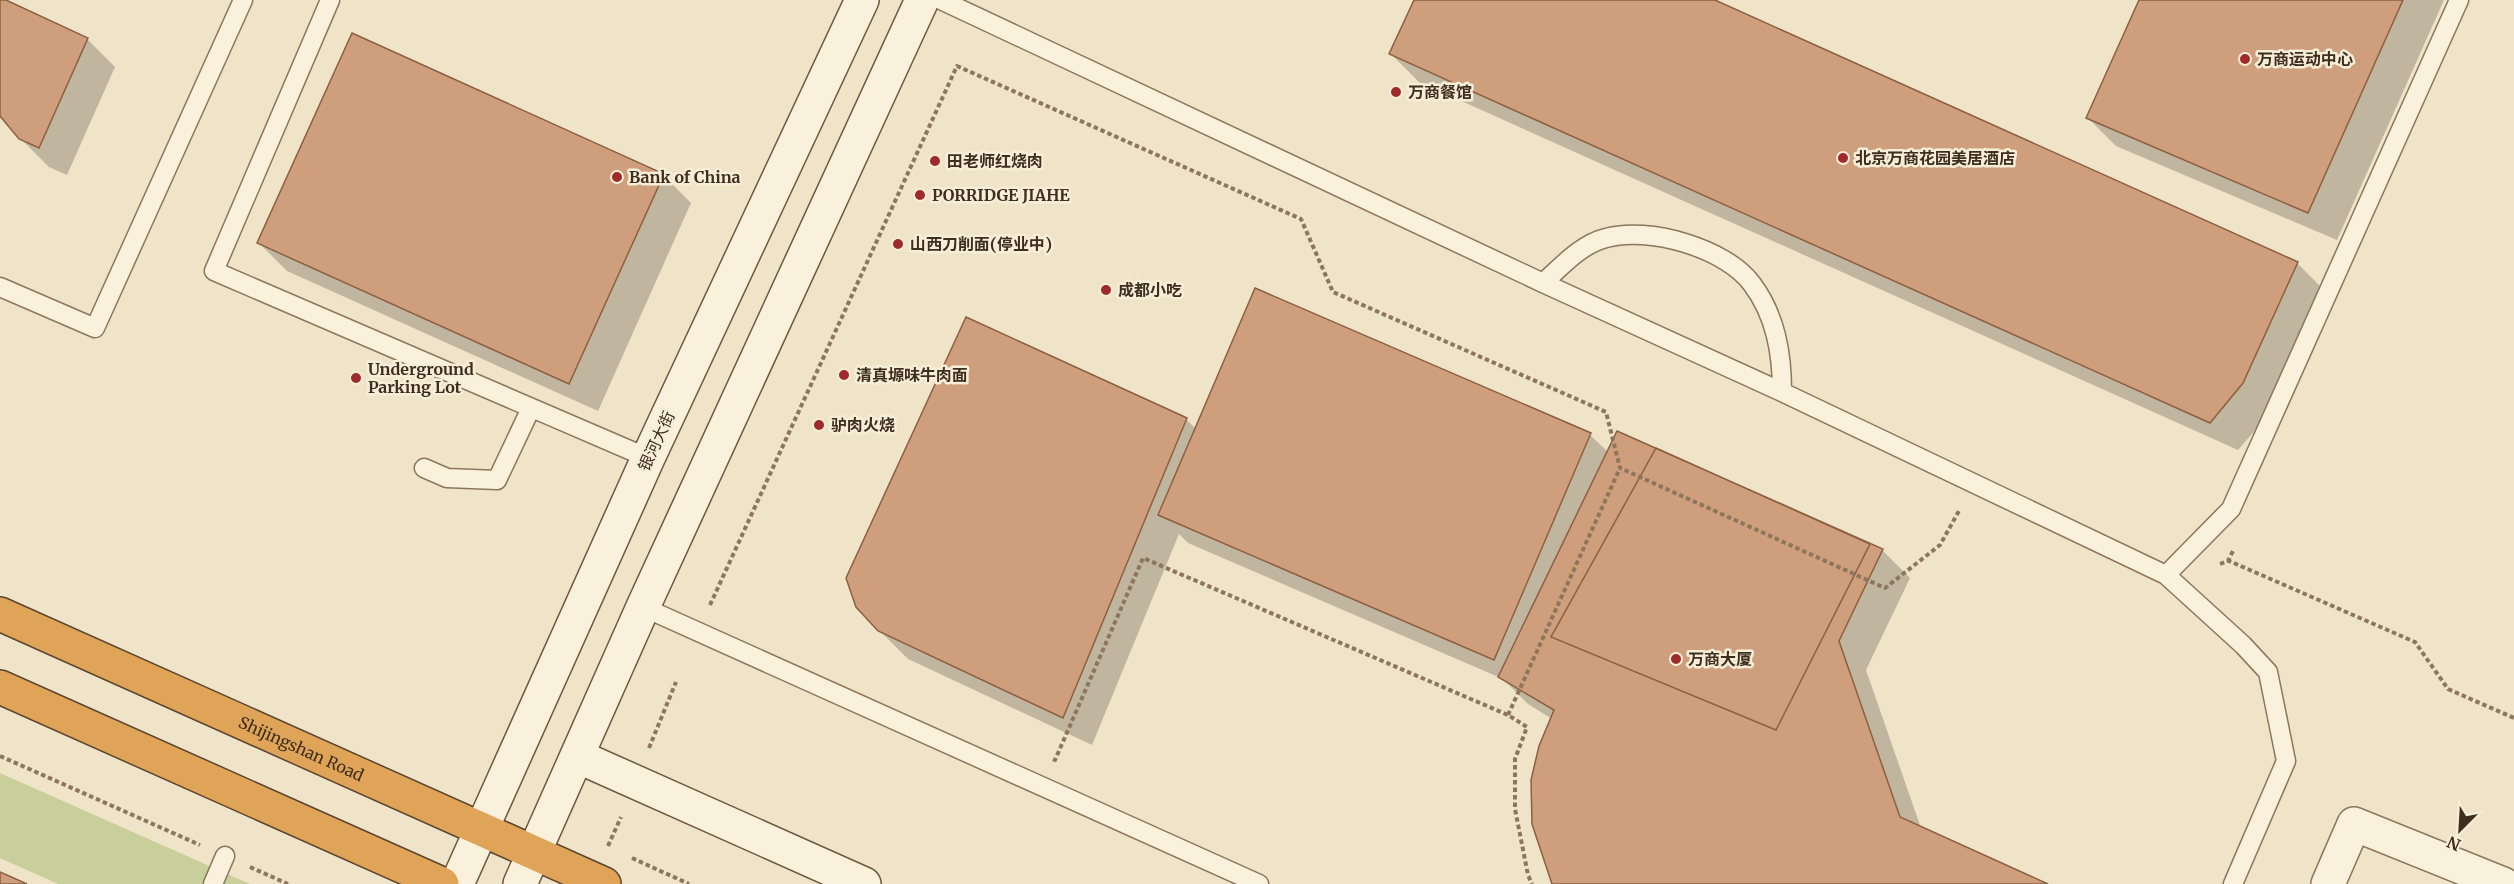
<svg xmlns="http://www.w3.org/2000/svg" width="2514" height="884" font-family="Merriweather,'Noto Sans SC',serif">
	<rect width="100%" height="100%" fill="#f0e4c8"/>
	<path fill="#c9cf9b" d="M0,773L250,884H58L0,858Z"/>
	<path fill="#0003" d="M0,0L87,39L115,67L67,175L49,167L20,138L0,112Z
		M1415,0H1711L2297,263L2325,291L2271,412L2238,450L1419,82L1391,54Z
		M2141,0H2444L2337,240L2116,146L2088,118Z
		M663,175L691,203L598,411L287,271L259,243Z
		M1186,419L1196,429L1590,435L1608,452L1882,550L1910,578L1866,670L1921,828L2044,884H1554L1552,719L1528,704L1503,679L1188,543L1179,534L1092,745L908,659L879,630Z"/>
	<path fill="#cf9f7d" stroke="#8d5f41" stroke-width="1.5" d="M0,0H6L88,38L39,148L19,139L0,116Z
		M1414,0H1715L2298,262L2243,383L2210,423L1389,54Z
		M2139,0H2403L2308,213L2086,118Z
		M352,33L664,174L569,384L257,243Z
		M1255,288L1591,433L1494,660L1158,515Z
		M966,317L1187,418L1063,718L878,631L856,607L846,578Z
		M1617,431L1883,549L1839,641L1900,817L2048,884H1552L1532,824L1531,780L1539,746L1554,710L1498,677Z
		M1656,448L1870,544L1776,730L1551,637Z
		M0,872L27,884H0Z"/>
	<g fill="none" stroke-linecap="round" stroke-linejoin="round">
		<defs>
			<path id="lane" d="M330,0L214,271L648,458
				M941,0L1543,283L1782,392L2166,575L2231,509L2459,0
				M1543,283C1561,267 1581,244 1606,238C1648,226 1726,248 1752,284C1776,316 1782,354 1782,392
				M0,287L95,328L243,0
				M424,468L447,478L497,480L531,408
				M2166,575L2243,645L2268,672L2286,761L2233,884
				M643,607L1259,884
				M213,884L225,856"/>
			<path id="street" d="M2328,884L2354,824L2503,884"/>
			<path id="secondary" d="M577,756L864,884
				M457,884L648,458L862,0
				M520,884L643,607L922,0"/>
			<g id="highway">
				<path id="s1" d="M0,614L604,884"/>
				<path d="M0,687L442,884"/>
			</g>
		</defs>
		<use href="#lane" stroke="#8d765c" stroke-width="21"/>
		<use href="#street" stroke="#8d765c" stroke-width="36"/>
		<use href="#secondary" stroke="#6f573f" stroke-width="36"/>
		<use href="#highway" stroke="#5b4430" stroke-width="36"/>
		<path stroke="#8d765c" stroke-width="4" stroke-dasharray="4.5 3" stroke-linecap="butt" d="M2227,560L2415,642L2448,689L2514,718
			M2220,564L2228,561L2233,551
			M710,605L957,66L1301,219L1333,292L1606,412L1620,468L1885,588L1940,545L1960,509
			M1508,715L1620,468
			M649,748L676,682
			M0,756L200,845
			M1053,759L1055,760L1143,558L1508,715L1527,727L1515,759V809L1528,875L1532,884
			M608,846L621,817
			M632,858L689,884
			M250,867L288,884"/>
		<use href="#lane" stroke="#faf1dc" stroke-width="18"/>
		<use href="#street" stroke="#faf1dc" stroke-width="33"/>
		<use href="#secondary" stroke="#faf1dc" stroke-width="33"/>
		<use href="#highway" stroke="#e0a458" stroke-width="33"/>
	</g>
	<g fill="#9e2a2b" stroke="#f7eed8" stroke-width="2">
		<circle cx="2245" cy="59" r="6"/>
		<circle cx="1396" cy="92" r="6"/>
		<circle cx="1843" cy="158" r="6"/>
		<circle cx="935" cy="161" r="6"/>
		<circle cx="617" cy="177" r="6"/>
		<circle cx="920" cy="195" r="6"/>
		<circle cx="898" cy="244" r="6"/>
		<circle cx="1106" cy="290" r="6"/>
		<circle cx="844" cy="375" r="6"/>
		<circle cx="356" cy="378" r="6"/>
		<circle cx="819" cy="425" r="6"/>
		<circle cx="1676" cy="659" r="6"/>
	</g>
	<g text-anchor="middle" stroke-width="5" stroke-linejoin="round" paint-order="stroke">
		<g font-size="16" font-weight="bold" fill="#3d2e20" stroke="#f7eed8" text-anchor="start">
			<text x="2257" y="65">万商运动中心</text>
			<text x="1408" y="98">万商餐馆</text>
			<text x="1855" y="164">北京万商花园美居酒店</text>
			<text x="947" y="167">田老师红烧肉</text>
			<text x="629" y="183">Bank of China</text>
			<text x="932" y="201">PORRIDGE JIAHE</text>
			<text x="910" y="250">山西刀削面(停业中)</text>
			<text x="1118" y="296">成都小吃</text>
			<text x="368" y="375">Underground<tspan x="368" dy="18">Parking Lot</tspan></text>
			<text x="856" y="381">清真塬味牛肉面</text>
			<text x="831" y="431">驴肉火烧</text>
			<text x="1688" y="665">万商大厦</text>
		</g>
		<g font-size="16" fill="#3d2e20" stroke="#f7eed8">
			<text transform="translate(656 441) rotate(-65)" y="6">银河大街</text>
			<text dy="6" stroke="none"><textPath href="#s1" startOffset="330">Shijingshan Road</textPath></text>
		</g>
	</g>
	<g transform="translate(2460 830) rotate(204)" stroke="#f7eed8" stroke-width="4.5" paint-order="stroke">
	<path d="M0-4.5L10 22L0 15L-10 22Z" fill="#3d2e20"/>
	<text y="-9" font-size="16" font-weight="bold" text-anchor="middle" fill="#3d2e20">N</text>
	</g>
</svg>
